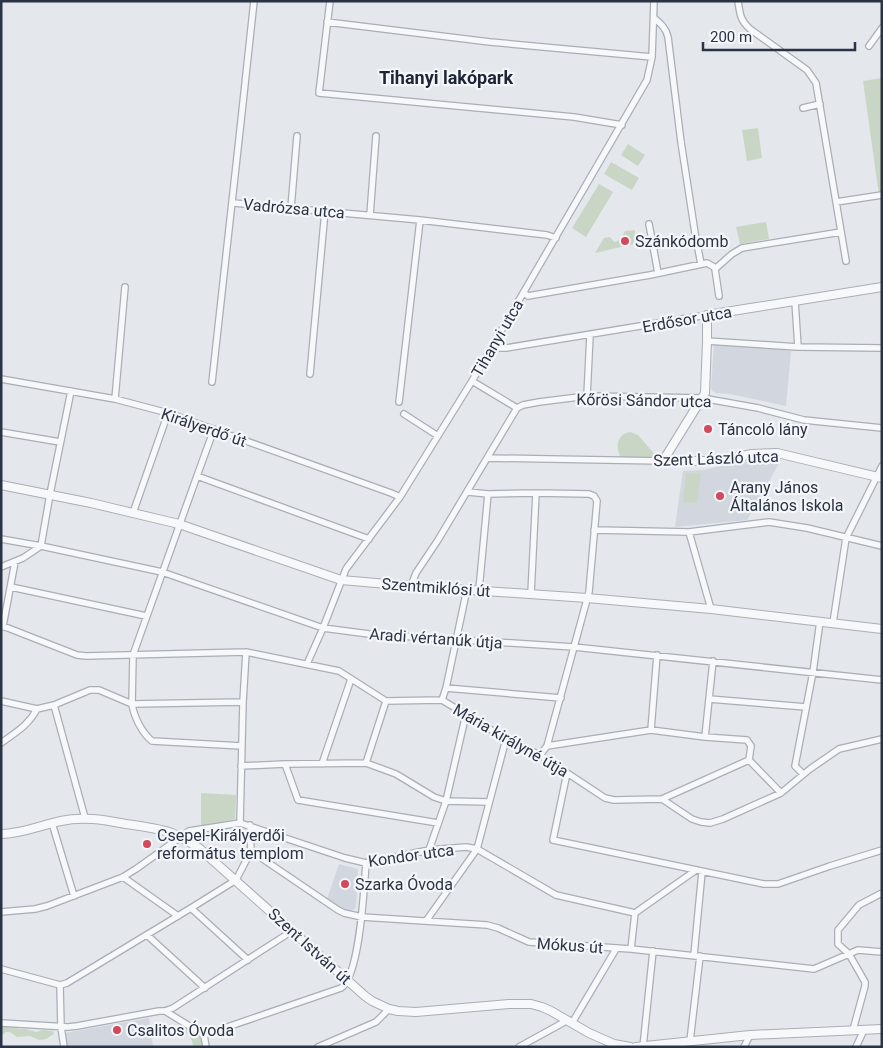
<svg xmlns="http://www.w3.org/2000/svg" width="883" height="1048" font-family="Roboto,sans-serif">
	<rect width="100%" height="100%" fill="#e4e7ec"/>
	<path fill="#d2d6de" d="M714,345L786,349L787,351H791L786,406L730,394L716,393L712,391L711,387Z
		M756,458L781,460L747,520L675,527L683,471L703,470Z
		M339,864L358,869L356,908L349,912L327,899Z
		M149,1018L153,1047H67L65,1033Z"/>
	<path fill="#c9d6c5" d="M882,78V195H879L863,81Z
		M758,128L762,158L747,161L742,130Z
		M628,144L645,155L638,166L621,155Z
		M611,162L639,178L632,190L604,174Z
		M599,184L613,192L586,237L572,228Z
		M766,222L769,239L740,244L736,227Z
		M635,230L634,244L595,253L604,238L610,237L614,242C621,241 622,236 625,231Z
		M630,432L638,435L656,456C646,459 629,461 620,456C615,445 618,434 630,432Z
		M686,473L701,474L697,503L683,502Z
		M201,793L236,795L235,819L201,827Z
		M181,1024C191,1027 202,1036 205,1047H193C193,1038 186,1029 177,1033C174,1035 172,1037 170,1038L168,1037V1035L175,1031Z
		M7,1025L14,1026L19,1029H25L37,1032L42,1030L53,1031L54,1034L46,1039L39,1040L30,1036L17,1037L10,1032H6L1,1036V1026Z"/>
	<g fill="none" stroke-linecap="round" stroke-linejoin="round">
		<defs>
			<path id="minor" d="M330,1L319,93L574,117L622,125
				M738,1C740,14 740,20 750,29L807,70L816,83L846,261
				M654,18C661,24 666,28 668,37L681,142L695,233L701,264
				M327,22L490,42L652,57
				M869,46L882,28
				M803,108L820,104
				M836,202L882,195
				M233,203L420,220L547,235L556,238
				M291,208L297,136
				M370,215L376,136
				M649,224L658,273
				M715,269L732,254L742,248L841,232
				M524,293L528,296L650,275L707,263L714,267L715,269L719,296
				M795,301L798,347
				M707,341L798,347L882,348
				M492,348H506L707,315
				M310,374L325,211
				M1,379L115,399L168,413L391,493L400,497
				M472,381L517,408
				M212,382C227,255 240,128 254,1
				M587,396L590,335
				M115,399L125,287
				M399,402L420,220
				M517,408L523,405L539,402L587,396L702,398L758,408L804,420L882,428
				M404,414L438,436
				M214,429L197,476L133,655L132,704C134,717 142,733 152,741L242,746
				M1,432L60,442
				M488,458L663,461
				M197,476L369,539
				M468,492L488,494L536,493L589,494L594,496L597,501L589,592L547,746L540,755
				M133,513L168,413
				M594,530L689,532L769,522L807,528L882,546
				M689,532L711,609
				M1,539L41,546L162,572L323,628L369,634L574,647L882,680
				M1,567L23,558L41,546L50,494L71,391
				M411,586L416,573L438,540L517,408
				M11,587L146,616
				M479,590L488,494
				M531,594L536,493
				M833,623L846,538L882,466
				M1,626L8,628L77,655L86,656L246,652L339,671L386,701L442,700L506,739L540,755L605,798L614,800L662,799L692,819L701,822L710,823L723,819L781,793L810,769L839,749L882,739
				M3,626L15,562
				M307,664L323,628L346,569L400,497L472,381L647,80L652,57L654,1
				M446,688L561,698
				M709,699L806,707
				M442,700L446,688L467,589
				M1,701L37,709L54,705L90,690H99L132,704L243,702
				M54,705L85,818
				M651,730L657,655
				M705,737L713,661
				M1,743C16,732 28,726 37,709
				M547,746L651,730L705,737L747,740L751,746L749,760L781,793
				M366,763L386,701
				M285,764L298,800L438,823
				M322,764L351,679
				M241,766L285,764L366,763L396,774L434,797L446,801L489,802
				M567,773L553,840L764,884H778L830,866L882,850
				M803,774L795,766L813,672L820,621
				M662,799L749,760
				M52,823L74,896
				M240,823L243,702L246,652
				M429,850L446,801L466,714
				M251,851L338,910L344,913L362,917L487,925L498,928L529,942L631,949L814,969L858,950L882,952
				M123,877L178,916
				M191,908L248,960
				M1,912L35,909L47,906L123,877L136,869L189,831L240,823L345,858L366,863L429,850L466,847L477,849L556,895L635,913
				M426,921L477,849L506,739
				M147,935L205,988
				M631,949L635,913L696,870
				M694,955L702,872
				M1,969L60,985L67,983L191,908L236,880L251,851L250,825
				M60,985L61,1027L64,1047
				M165,1011L204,1035
				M1,1023L68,1027L77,1026L159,1011H165L173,1008L292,931
				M572,1023L616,949
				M853,1030L865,986V982L849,954L838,944V930L859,905L882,893
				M204,1035L341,988C360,976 364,887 366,863
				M204,1035L206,1047
				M690,1041L700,956
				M318,1047L376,1022L389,1009
				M519,1047L568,1020
				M643,1047L653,951
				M744,1047L750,1035
				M856,1047L864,1030"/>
			<path id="tertiary" d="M882,287L707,315V341L705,393L663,461H718L752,454L777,453L882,478
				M1,485L91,503L179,524L341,580L411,586L587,598L711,609L882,629
				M1,834C22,834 41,825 61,821C83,816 104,820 126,824C141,826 157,828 172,833C181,837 190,842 199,848L365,996L372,1001L389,1009L398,1011L416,1012L509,1004H531L542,1007L551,1011L589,1033L614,1044L630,1047
				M636,1047L750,1035L882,1029"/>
		</defs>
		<use href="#minor" stroke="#a9aeb7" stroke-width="8"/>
		<use href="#tertiary" stroke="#a9aeb7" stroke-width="10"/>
		<use href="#minor" stroke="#f7f8fa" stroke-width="5.5"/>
		<use href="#tertiary" stroke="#f7f8fa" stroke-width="8"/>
	</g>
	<g fill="#d1495b" stroke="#f4f6f9" stroke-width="2">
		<circle cx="625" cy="241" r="5"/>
		<circle cx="708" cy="429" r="5"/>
		<circle cx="720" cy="496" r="5"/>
		<circle cx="147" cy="844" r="5"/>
		<circle cx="345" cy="884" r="5"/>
		<circle cx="117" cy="1030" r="5"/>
	</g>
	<g text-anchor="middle" stroke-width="4.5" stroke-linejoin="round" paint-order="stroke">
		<g font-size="16" fill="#2b3445" stroke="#f4f6f9">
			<text transform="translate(294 208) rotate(5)" y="6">Vadrózsa utca</text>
			<text transform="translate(687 319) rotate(-10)" y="6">Erdősor utca</text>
			<text transform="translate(497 338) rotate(-60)" y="6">Tihanyi utca</text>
			<text transform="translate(644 400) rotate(1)" y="6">Kőrösi Sándor utca</text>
			<text transform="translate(204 427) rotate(19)" y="6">Királyerdő út</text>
			<text transform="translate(716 458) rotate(-2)" y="6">Szent László utca</text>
			<text transform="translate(436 587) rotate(4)" y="6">Szentmiklósi út</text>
			<text transform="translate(436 638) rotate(4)" y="6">Aradi vértanúk útja</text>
			<text transform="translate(511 740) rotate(30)" y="6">Mária királyné útja</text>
			<text transform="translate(411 855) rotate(-8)" y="6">Kondor utca</text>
			<text transform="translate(570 945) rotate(4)" y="6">Mókus út</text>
			<text transform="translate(310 946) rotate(42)" y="6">Szent István út</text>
		</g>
		<g font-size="16" fill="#2b3445" stroke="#f4f6f9" text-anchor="start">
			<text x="635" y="247">Szánkódomb</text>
			<text x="718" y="435">Táncoló lány</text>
			<text x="730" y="493">Arany János<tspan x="730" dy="18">Általános Iskola</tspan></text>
			<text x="157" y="841">Csepel-Királyerdői<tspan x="157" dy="18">református templom</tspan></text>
			<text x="355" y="890">Szarka Óvoda</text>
			<text x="127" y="1036">Csalitos Óvoda</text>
		</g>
		<g font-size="18" font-weight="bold" fill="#1d2536" stroke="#f4f6f9">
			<text x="446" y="84">Tihanyi lakópark</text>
		</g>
	</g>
	<rect width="883" height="1048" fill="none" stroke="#2b3445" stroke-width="5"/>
	<path d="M703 42v8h152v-8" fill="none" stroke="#2b3445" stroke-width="2.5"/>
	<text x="710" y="42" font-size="15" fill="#2b3445" stroke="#f4f6f9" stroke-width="4" paint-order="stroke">200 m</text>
</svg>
